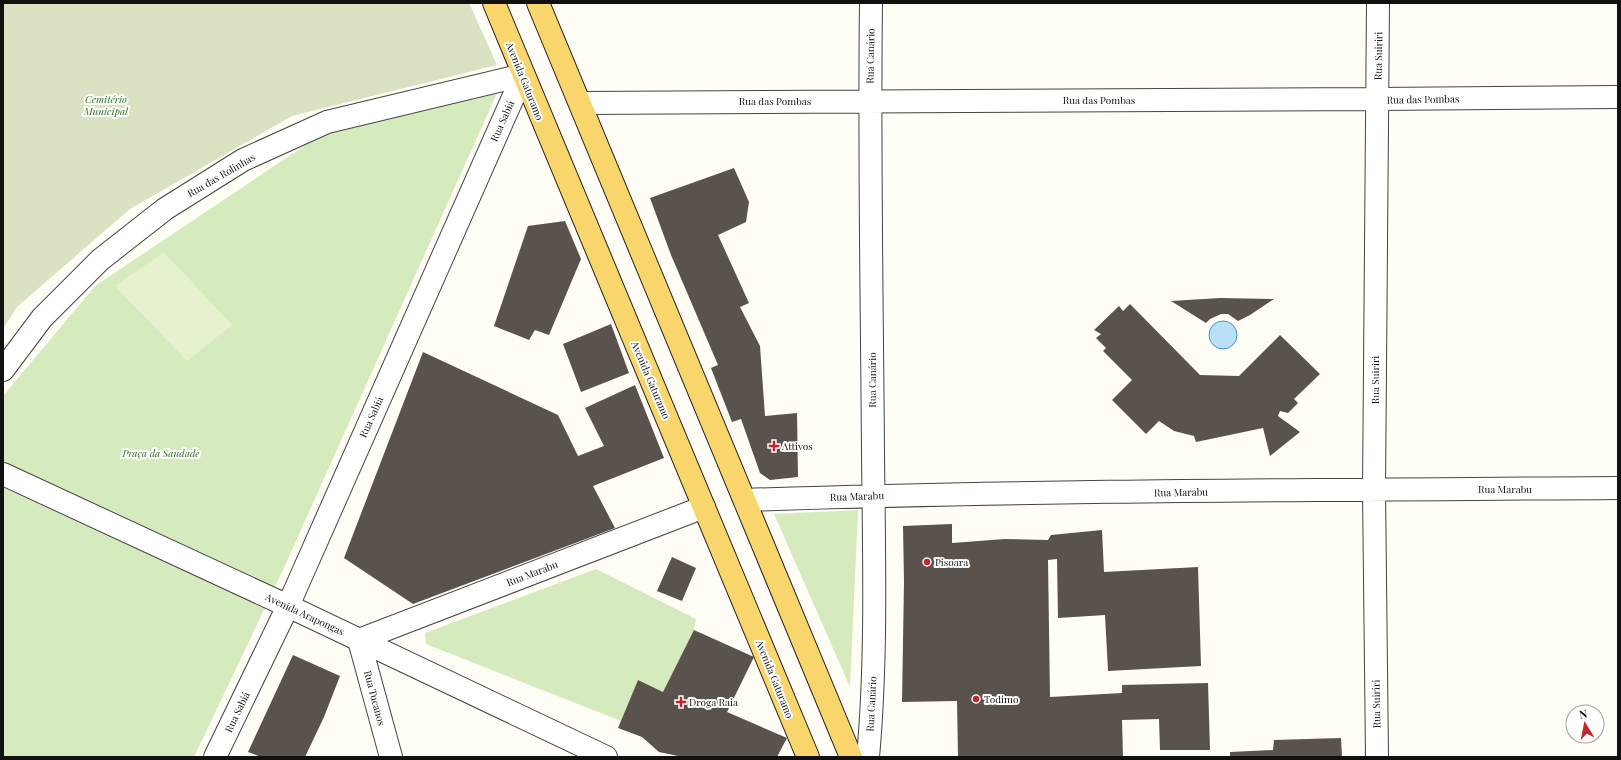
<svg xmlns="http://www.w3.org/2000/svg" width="1621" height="760" font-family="'Playfair Display',serif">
	<rect width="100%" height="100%" fill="#fffdf5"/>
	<path fill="#d5ebbd" d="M498,91L283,570L194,757H3V396L95,286L319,136Z
		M858,510L850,687L774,514Z
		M596,569L696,619L694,630L663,692L638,680L621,721L426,644L425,633Z"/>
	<path fill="#d9e3c4" d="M3,3H469L497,65L292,116L130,209L17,307L3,329Z"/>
	<path fill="#e6f2cf" d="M164,252L232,325L187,361L115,286Z"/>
	<path fill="#b9e0f7" stroke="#3f96cf" d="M1209 335a14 14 0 1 1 28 0a14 14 0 1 1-28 0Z"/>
	<path fill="#5a524d" d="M734,168L749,202L746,222L718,235L749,303L740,307L760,346L765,416L797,413L798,477L770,480L760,473L741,419L732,422L711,368L718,365L671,255L650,198Z
		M565,221L581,259L549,335L535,330L529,340L494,326L528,226Z
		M1220,298L1274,299L1250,315L1238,321L1228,314H1221L1210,319L1206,323L1171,301Z
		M1130,304L1200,375L1239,376L1280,335L1320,374L1294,399L1298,403L1288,413L1280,411L1278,416L1300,432L1270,456L1263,428L1196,442L1194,436L1174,431L1159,421L1146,434L1112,400L1132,380L1103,351L1106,348L1096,338L1101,334L1094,330L1119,306L1123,311Z
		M611,324L629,373L581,392L563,344Z
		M423,352L558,415L578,456L604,446L585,408L635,385L664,458L593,486L615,528L413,604L344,558Z
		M952,524V543L1005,539L1048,540L1051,535L1102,530L1104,572L1198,567L1201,666L1108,671L1105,615L1058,618L1057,559L1048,560L1050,697L1122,693V685L1208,683L1210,750H1160L1159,719L1122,720L1123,757H958L957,701L902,702L904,582L903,526Z
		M672,557L696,568L682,601L657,591Z
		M694,630L754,657L727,712L787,738L777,757H683L659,752L642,737L618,728L638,680L663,692Z
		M293,655L340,676L324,717L305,757H261L248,752Z
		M1341,738L1342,757H1230V752L1273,750L1274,740Z"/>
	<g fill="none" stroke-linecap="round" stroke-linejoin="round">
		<defs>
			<path id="minor" d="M581,103L1377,99L1618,97
				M3,370L42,318L100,260L165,209L243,160L327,122L523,75
				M3,474L288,606L606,757
				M745,500C1036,490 1327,490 1618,488
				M359,640L704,507
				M359,640L391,757
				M215,757L288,606L523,75
				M868,757C877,658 874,554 873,454C872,304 869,153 871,3
				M1377,757L1374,489L1378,3"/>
			<path id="major" d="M494,3L808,757
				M538,3L851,757"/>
		</defs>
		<use href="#minor" stroke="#444" stroke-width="24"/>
		<use href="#major" stroke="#222" stroke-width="24"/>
		<use href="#minor" stroke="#fff" stroke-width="22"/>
		<use href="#major" stroke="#f9d66b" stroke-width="22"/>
	</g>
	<g fill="#c4262e" stroke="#fff" stroke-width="1.5">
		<path d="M772 440h4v4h4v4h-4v4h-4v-4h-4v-4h4z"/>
		<circle cx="927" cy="562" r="4"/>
		<circle cx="976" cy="699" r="4"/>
		<path d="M679 696h4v4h4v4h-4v4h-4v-4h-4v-4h4z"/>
	</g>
	<g text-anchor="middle" stroke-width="4" stroke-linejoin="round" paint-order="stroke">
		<g font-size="10" fill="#111" stroke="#fff">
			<text transform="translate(870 56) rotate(-89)" y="4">Rua Canário</text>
			<text transform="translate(1378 56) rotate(-89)" y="4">Rua Suiriri</text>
			<text transform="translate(525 81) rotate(68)" y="4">Avenida Gaturamo</text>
			<text transform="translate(1423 99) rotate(-1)" y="4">Rua das Pombas</text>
			<text x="1099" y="104">Rua das Pombas</text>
			<text x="775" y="105">Rua das Pombas</text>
			<text transform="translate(502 121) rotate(-66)" y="4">Rua Sabiá</text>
			<text transform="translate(221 175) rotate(-30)" y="4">Rua das Rolinhas</text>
			<text transform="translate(651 380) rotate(67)" y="4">Avenida Gaturamo</text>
			<text transform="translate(872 380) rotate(-90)" y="4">Rua Canário</text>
			<text transform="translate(1375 380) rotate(-90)" y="4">Rua Suiriri</text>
			<text transform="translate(371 417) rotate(-66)" y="4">Rua Sabiá</text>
			<text x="1505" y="493">Rua Marabu</text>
			<text transform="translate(1181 492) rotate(-1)" y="4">Rua Marabu</text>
			<text transform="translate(857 496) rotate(-2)" y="4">Rua Marabu</text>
			<text transform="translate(532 573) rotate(-21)" y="4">Rua Marabu</text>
			<text transform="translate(305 614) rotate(25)" y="4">Avenida Arapongas</text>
			<text transform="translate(775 679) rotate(68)" y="4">Avenida Gaturamo</text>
			<text transform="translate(375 698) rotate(75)" y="4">Rua Tucanos</text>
			<text transform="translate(871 704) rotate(-87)" y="4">Rua Canário</text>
			<text transform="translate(1376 704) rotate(-91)" y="4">Rua Suiriri</text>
			<text transform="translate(237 712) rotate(-64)" y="4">Rua Sabiá</text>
		</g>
		<g font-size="10" font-style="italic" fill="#2f6b1f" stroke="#fff">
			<text x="106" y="103">Cemitério<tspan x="106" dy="12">Municipal</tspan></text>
			<text x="161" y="457">Praça da Saudade</text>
		</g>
		<g font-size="10" fill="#111" stroke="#fff" text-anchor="start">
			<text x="782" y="450">Attivos</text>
			<text x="935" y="566">Pisoara</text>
			<text x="984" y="703">Todimo</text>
			<text x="689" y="706">Droga Raia</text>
		</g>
	</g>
	<rect width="1621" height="760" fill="none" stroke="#111111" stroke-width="8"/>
	<g transform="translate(1585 724) rotate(350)"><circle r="19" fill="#ffffff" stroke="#a0a0a0"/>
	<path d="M0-3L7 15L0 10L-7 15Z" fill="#c4262e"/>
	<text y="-6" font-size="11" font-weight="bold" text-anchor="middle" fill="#111111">N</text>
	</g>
</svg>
